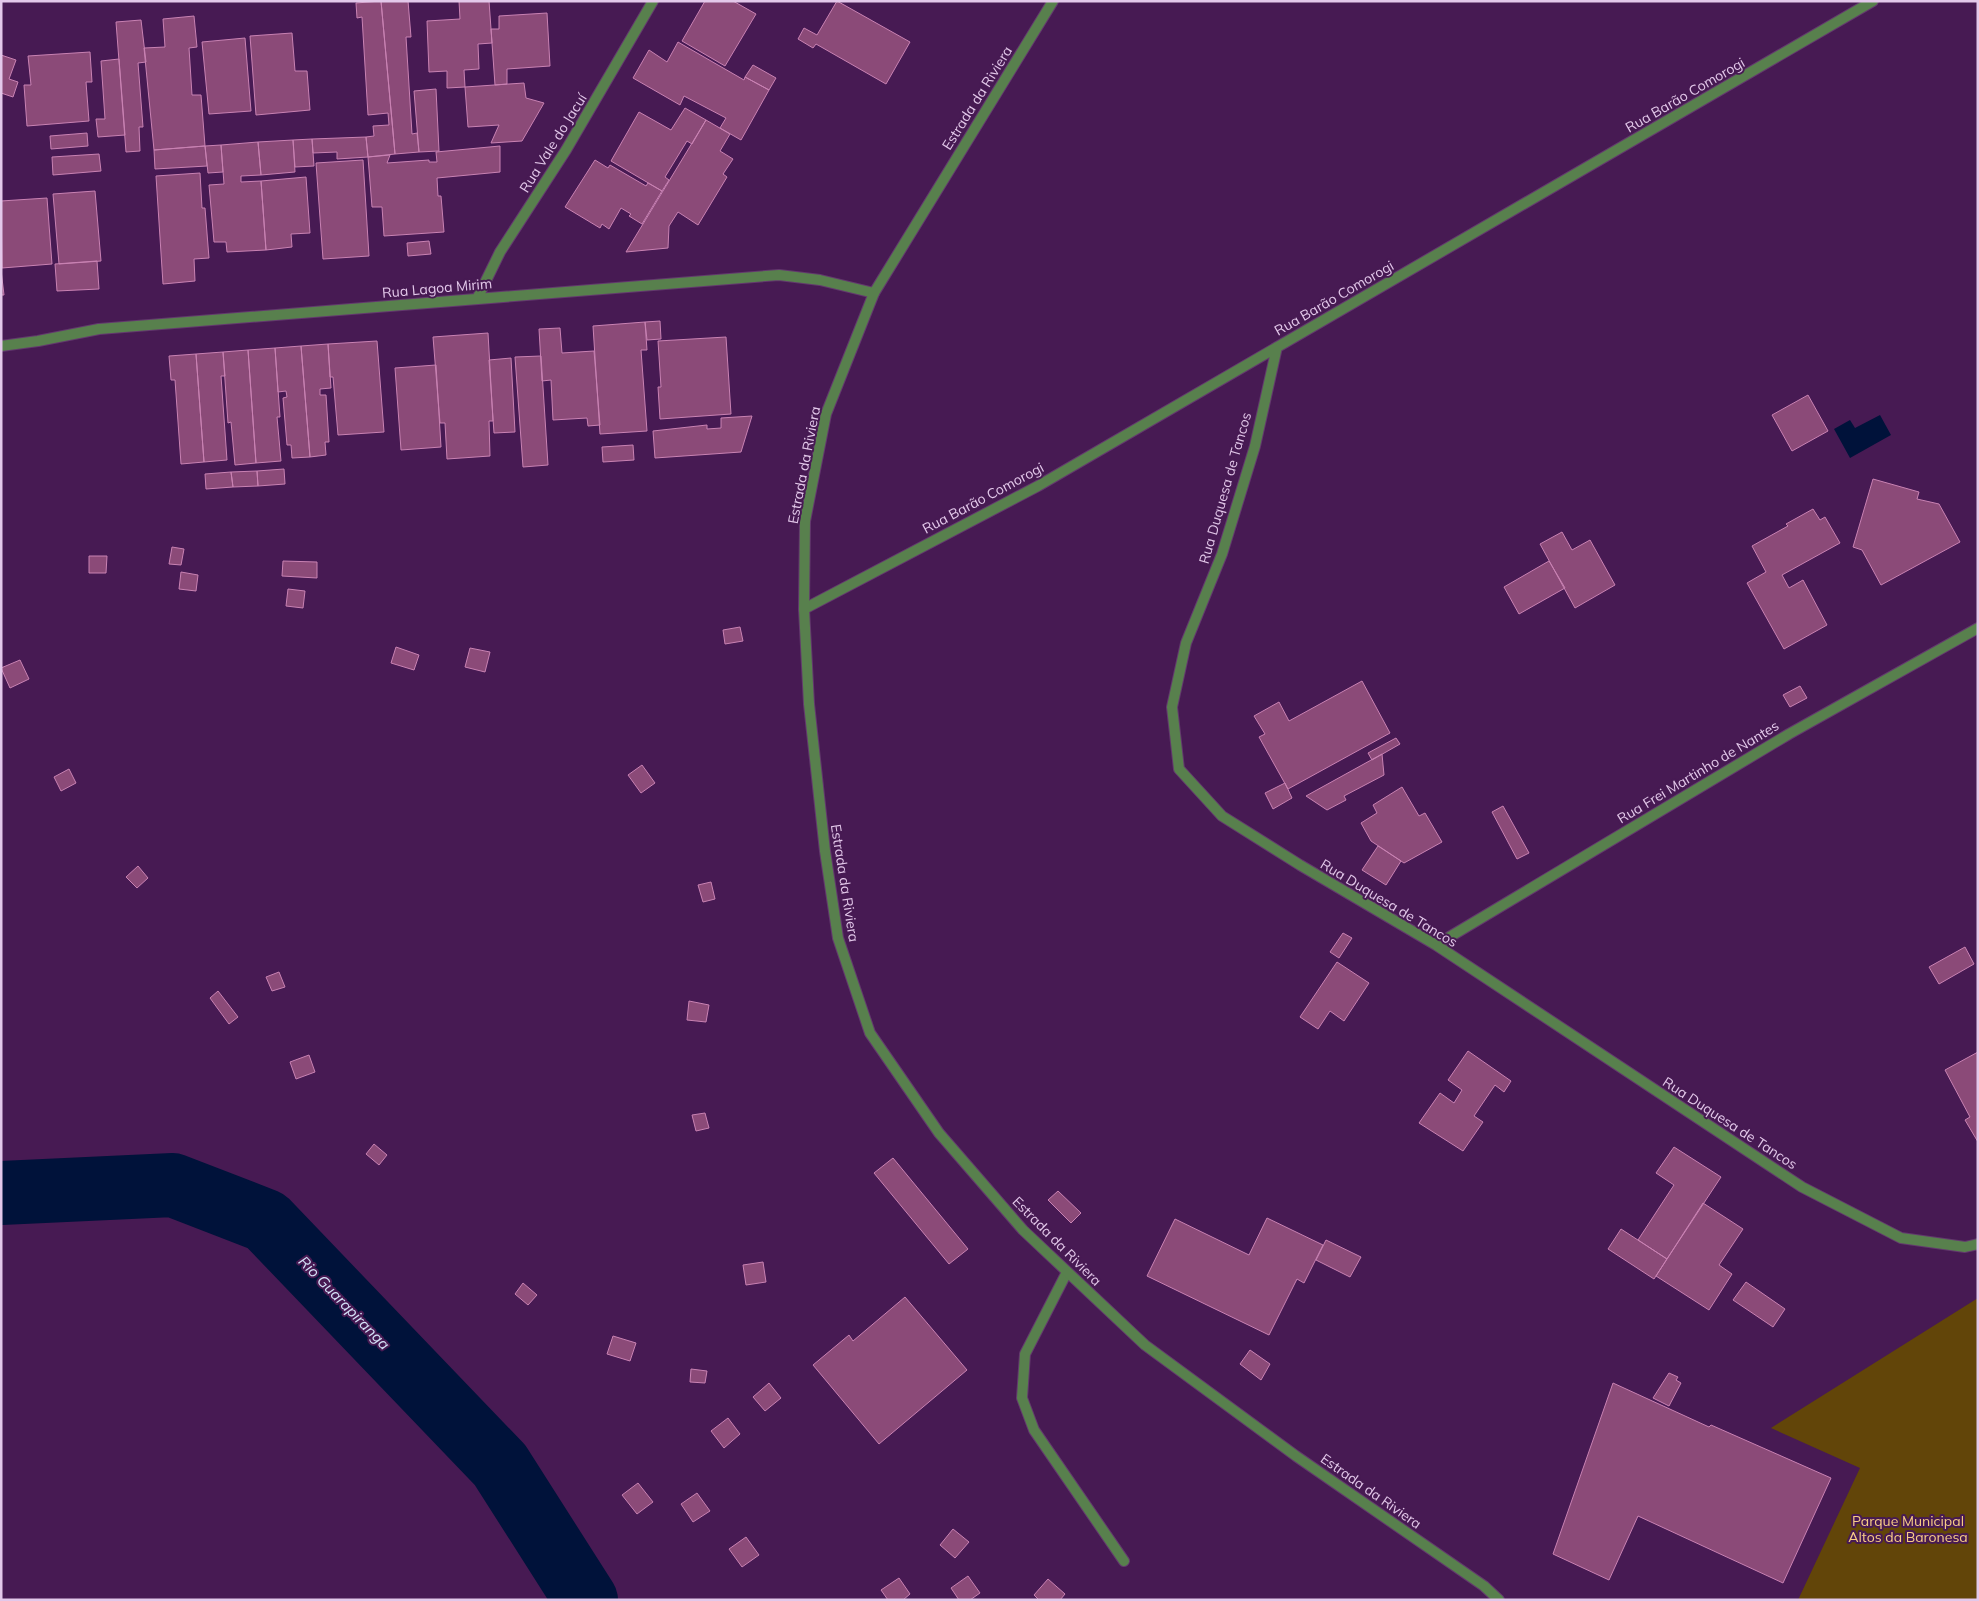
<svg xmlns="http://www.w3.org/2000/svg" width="1979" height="1601" font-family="Mulish,sans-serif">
	<rect width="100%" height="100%" fill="#471a53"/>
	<path fill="#624509" d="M1978,1298V1600H1798L1860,1468L1771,1428Z"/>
	<path fill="#00123a" d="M1880,415L1891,435L1850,458L1834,429L1850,420L1855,428Z"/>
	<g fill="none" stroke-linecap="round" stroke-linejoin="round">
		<path stroke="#00123a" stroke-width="64" d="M1,1193L173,1185L266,1221L500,1465L586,1600"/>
	</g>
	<path fill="#8b4a78" stroke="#c982b3" d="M381,1H408L411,37H406L412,134L417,133L419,152L395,154Z
		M381,1L395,154L368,157L366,137L374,136L373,126L389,125L388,113L368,115L362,17L357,18L356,3Z
		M459,1H489L492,43L478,44L479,69L464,70L465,87L447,88V71L429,72L427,21L460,19Z
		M705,1H733L756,14L725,66L682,41Z
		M837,1L910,42L886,84L816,44L813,48L798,39L804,28L817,35Z
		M547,13L550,66L507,69V84L495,85L491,29H499V16Z
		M194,16L197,47L189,48L192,95H201L205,146L154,150L144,48L165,47L163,19Z
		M141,20L146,62L138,63L143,127H139L140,151L126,152L116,22Z
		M292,33L295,71H307L310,110L256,115L250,36Z
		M245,38L251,111L209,114L202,42Z
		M678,42L744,80L745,77L769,90L741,140L720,128L726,118L684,96L680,105L633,78L649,50L667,62Z
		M90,52L92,82H86L89,121L27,126L24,85H31L28,56Z
		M1,55L16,60L9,79L18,82L13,97L1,93Z
		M119,59L125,135L98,137L96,119H105L101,61Z
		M753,65L776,78L769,90L745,77Z
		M524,83L526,98L544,103L522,141L491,143L499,125L468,127L465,87Z
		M436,89L439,151L419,152L414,91Z
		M685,108L706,120L692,144L687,141L665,177L669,180L662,191L611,161L639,112L671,130Z
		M706,120L730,134L720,151L733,159L723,174L727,177L698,225L678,212L669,226L668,248L626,252Z
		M87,133L88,146L51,149L50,136Z
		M366,137L368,157L337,159V152L313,153L312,139Z
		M312,139L314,166L295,167L293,140Z
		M293,140L295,172L261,175L258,142Z
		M258,142L261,175L241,176V182L261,181L266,250L227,252L226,242H214L209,185L224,184L221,145Z
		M221,145L223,172L208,173L205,146Z
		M205,146L207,166L155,169L154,150Z
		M500,146V172L437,178L438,196H441L444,232L384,236L382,207H372L368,157L390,155L387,163L429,160V162H437L436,152Z
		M99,154L101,171L53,175L52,157Z
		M363,160L369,256L323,259L316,163Z
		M595,160L608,168L610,165L646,186L648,183L662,191L642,224L629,216L631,214L621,208L609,229L602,224L600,228L565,207Z
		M200,173L202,208H205L209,258L194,259L195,281L163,284L156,176Z
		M306,177L310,233L291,234L292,247L266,250L261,181Z
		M95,191L101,261L59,264L53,194Z
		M47,198L52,264L2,268L1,201Z
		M429,241L431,254L408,256L407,243Z
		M97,261L99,289L57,291L55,264Z
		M1,270L4,295H1Z
		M660,321L661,339L647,340L645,322Z
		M645,322L647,350H641L647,431L600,434L593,326Z
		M560,328L562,353L594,351L600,425L588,426L587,418L553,420L551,380L542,381L539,329Z
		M488,333L493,421H489L490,456L447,459L445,423H440L433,337Z
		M726,337L731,414L660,419L658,387H661L658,341Z
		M377,341L384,432L338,435L333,377H330L328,344Z
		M328,344L331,388L320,389V395H326L329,442H325L326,455L310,457L301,346Z
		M301,346L310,457L292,458L291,445H287L283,398L287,397L286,391L278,392L275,348Z
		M275,348L280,417H277L281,461L256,463L248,350Z
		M248,350L256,463L235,465L231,422L228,423L223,352Z
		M223,352L225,376H221L227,460L204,462L196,354Z
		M196,354L204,462L181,464L175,380H171L169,356Z
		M541,356L548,465L523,467L515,357Z
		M511,358L515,432L494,433L489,360Z
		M436,365L441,447L401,450L395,368Z
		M1808,395L1828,431L1792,451L1772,415Z
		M752,416L741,452L655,458L653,431L707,425V429L721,428V418Z
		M633,445L634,460L603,462L602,447Z
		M284,469L285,484L258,486L257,471Z
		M257,471L258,486L233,487L231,472Z
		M231,472L233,487L206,489L205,474Z
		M1873,479L1919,492L1917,499L1939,504L1960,542L1881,585L1862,550L1853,547Z
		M1813,509L1820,520L1825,517L1840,543L1782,575L1789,588L1803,580L1827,625L1784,649L1747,583L1766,572L1752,546L1788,526L1786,524Z
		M1562,532L1572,550L1590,540L1615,585L1575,608L1540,544Z
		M172,547L184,549L181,565L169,564Z
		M89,556H107L106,573H89Z
		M283,561L317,562V578L282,576Z
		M1549,561L1565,588L1519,614L1504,587Z
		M181,572L198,575L196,591L179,589Z
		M288,589L305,591L303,608L286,606Z
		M740,627L743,641L725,644L723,630Z
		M396,647L419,655L414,670L391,663Z
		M470,648L490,652L485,672L465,667Z
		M20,660L29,679L10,688L1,668Z
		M1362,681L1390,733L1288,789L1259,737L1265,734L1254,716L1279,702L1289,721Z
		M1800,686L1807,698L1790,707L1783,695Z
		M1396,738L1400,744L1372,760L1368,753Z
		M1382,754L1384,775L1344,796L1346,800L1327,810L1306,796Z
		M642,765L655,783L641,793L628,775Z
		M69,769L76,783L61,791L54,777Z
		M1285,783L1292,798L1273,809L1265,793Z
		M1402,787L1419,816L1425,813L1442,842L1404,863L1371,841L1361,823L1377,813L1373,805Z
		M1503,806L1529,853L1517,859L1492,812Z
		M1378,846L1401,861L1386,885L1362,870Z
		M138,866L148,878L137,888L126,877Z
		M711,882L715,899L703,902L698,885Z
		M1343,933L1352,938L1339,958L1330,952Z
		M1965,947L1974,964L1939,984L1929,967Z
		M1337,962L1369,983L1344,1021L1330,1011L1318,1029L1300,1017Z
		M279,972L285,987L272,991L266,977Z
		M218,991L238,1017L229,1024L210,998Z
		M689,1001L709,1005L706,1022L687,1020Z
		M1468,1051L1511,1081L1504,1092L1495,1085L1474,1116L1483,1122L1463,1151L1419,1123L1440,1093L1454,1103L1462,1090L1448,1080Z
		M1978,1052V1142L1965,1120L1970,1117L1945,1070Z
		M309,1055L315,1072L296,1079L290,1062Z
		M705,1113L709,1128L696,1131L692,1115Z
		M374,1144L387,1155L379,1165L366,1154Z
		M1674,1147L1721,1177L1667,1259L1638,1240L1674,1185L1656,1173Z
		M893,1158L968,1249L949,1264L874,1173Z
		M1058,1191L1081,1213L1071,1223L1048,1200Z
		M1703,1203L1743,1229L1719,1265L1732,1274L1709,1310L1656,1276Z
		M1267,1218L1323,1245L1304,1283L1297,1279L1269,1335L1147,1276L1175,1219L1249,1255Z
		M1621,1229L1667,1259L1654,1279L1608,1249Z
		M1326,1240L1361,1257L1350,1277L1316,1260Z
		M763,1262L766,1282L746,1285L743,1265Z
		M1746,1282L1785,1309L1773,1327L1733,1300Z
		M523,1283L537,1295L528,1305L515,1294Z
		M905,1297L967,1370L879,1444L813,1365L849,1335L853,1341Z
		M613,1336L636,1343L630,1361L607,1354Z
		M1250,1350L1270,1364L1261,1380L1240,1364Z
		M691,1369L707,1371L705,1383L690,1382Z
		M1669,1373L1678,1377L1676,1380L1681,1383L1669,1406L1653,1398Z
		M769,1383L781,1398L765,1411L753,1397Z
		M1613,1383L1709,1427L1711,1425L1831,1478L1783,1583L1638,1516L1609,1580L1553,1554Z
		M728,1418L740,1434L724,1448L711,1431Z
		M638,1483L653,1502L637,1514L622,1495Z
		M697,1493L710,1511L693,1522L681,1504Z
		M953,1529L969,1542L955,1558L940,1545Z
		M746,1537L759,1555L742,1567L729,1549Z
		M968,1576L980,1593L970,1600H959L951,1588Z
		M899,1578L910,1594L903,1600H888L881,1590Z
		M1048,1579L1065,1594L1060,1600H1039L1034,1595Z"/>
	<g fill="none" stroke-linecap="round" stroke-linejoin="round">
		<defs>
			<path id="service" d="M1067,1272L1025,1354L1022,1398L1034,1430L1124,1561"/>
			<path id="minor" d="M477,299L500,252L566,150L653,1
				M1,346L38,341L99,329L779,275L820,280L874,293
				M1277,347L1255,446L1222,554L1186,643L1172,707L1179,769L1222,816L1300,865L1436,945L1802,1187L1901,1238L1965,1247L1978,1244
				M804,609L1038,486L1873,1
				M1436,945L1789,734L1978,628"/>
			<path id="tertiary" d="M1053,1L874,293L826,414L805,521L804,609L809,704L825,851L838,938L870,1033L939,1133L1023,1230L1145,1345L1296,1456L1484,1586L1499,1600"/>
		</defs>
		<use href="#service" stroke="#63396e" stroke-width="12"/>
		<use href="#minor" stroke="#63396e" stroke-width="12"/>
		<use href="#tertiary" stroke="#63396e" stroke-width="12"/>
		<use href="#service" stroke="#58804d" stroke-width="10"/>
		<use href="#minor" stroke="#58804d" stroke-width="10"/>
		<use href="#tertiary" stroke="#58804d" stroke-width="10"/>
	</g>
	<g text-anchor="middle" stroke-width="4" stroke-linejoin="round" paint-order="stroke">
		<g font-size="14" fill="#e3c8ea" stroke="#471a53">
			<text transform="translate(1685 95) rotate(-30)" y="5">Rua Barão Comorogi</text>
			<text transform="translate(977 98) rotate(-58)" y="5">Estrada da Riviera</text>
			<text transform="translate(553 143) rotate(-58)" y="5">Rua Vale do Jacuí</text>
			<text transform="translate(437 288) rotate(-5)" y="5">Rua Lagoa Mirim</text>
			<text transform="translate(1334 298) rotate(-30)" y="5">Rua Barão Comorogi</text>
			<text transform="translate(804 465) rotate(-79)" y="5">Estrada da Riviera</text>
			<text transform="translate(1225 488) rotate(-74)" y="5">Rua Duquesa de Tancos</text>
			<text transform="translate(983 498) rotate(-28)" y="5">Rua Barão Comorogi</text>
			<text transform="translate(1698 772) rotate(-31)" y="5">Rua Frei Martinho de Nantes</text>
			<text transform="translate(845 883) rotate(81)" y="5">Estrada da Riviera</text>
			<text transform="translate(1389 903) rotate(31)" y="5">Rua Duquesa de Tancos</text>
			<text transform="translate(1730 1123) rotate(33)" y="5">Rua Duquesa de Tancos</text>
			<text transform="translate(1057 1241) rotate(45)" y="5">Estrada da Riviera</text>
			<text transform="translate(1371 1491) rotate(35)" y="5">Estrada da Riviera</text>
		</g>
		<g font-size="14" fill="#f8cd86" stroke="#471a53">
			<text x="1908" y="1526">Parque Municipal<tspan x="1908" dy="16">Altos da Baronesa</tspan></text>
		</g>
		<g font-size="15" font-style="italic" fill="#d4e2f8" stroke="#471a53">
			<text transform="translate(344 1303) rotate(46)" y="5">Rio Guarapiranga</text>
		</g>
	</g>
	<rect width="1979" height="1601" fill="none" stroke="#e3c8ea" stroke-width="5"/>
</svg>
